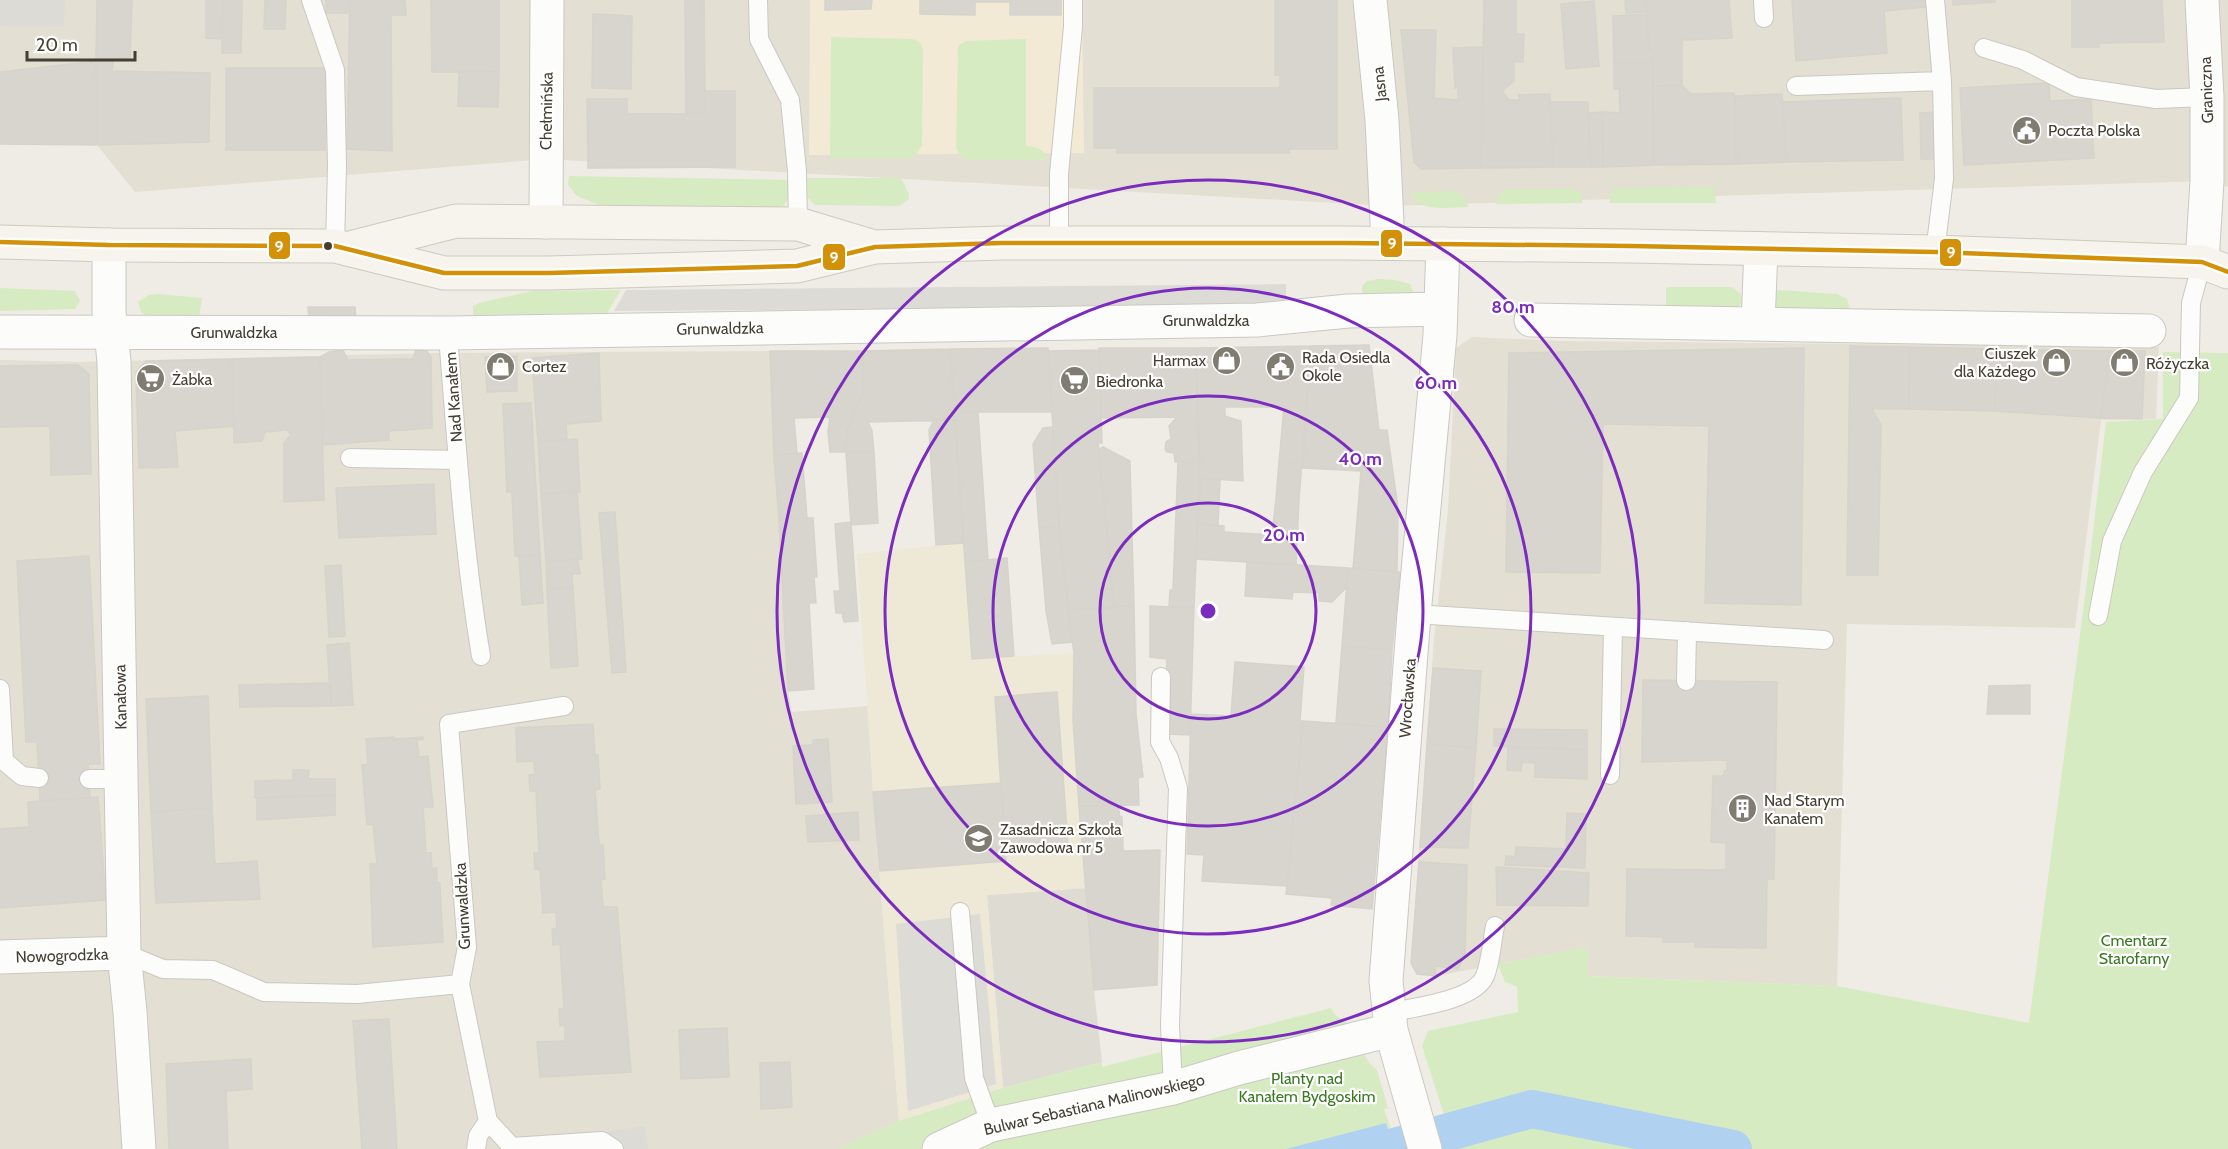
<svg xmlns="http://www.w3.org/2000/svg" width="2228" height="1149" font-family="Cabin,sans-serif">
	<rect width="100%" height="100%" fill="#eeece5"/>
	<path fill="#e3dfd2" d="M0,0H2228V187L2207,181L1389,206L546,159L135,192L97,145L0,144Z
		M1472,337L1562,341L2159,347L2156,419L2101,420L2075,628L1847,624L1837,986L1588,976V947L1436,976L1417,974L1411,963L1434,639L1448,510L1456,348Z
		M770,351L788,691L792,712L869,706L873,792L899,1121L836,1149H0V360L82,362L433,353Z"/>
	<path fill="#f3ead6" d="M810,0H1082L1084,153L809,155Z"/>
	<path fill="#dedbd3" d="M1086,888L1094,990L1102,1062L1003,1088L987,895Z"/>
	<path fill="#ede9d6" d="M963,543L972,659L1074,653L1073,719L1086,888L987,895L1003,1088L899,1121L873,792L857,554Z"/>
	<path fill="#d7ebc2" d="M831,37L912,39C919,40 921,43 923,50L922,145L916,155L909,158H830Z
		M1026,39V146C1037,146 1044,150 1049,160H967L959,154L956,148L958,46L966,41Z
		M569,176L788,180L790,197L783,206L775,207L599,205L577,196L568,185Z
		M807,178H901L909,194L908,200L900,206L815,205L807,197Z
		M1714,187L1716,203H1610L1609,195L1614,188Z
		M1573,188L1574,192H1582V203L1496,204V199L1502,190Z
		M1458,191L1464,197L1469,207C1452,207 1422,213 1412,196L1413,192Z
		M1379,279L1395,280L1410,284L1415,295L1362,299V286L1367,281Z
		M1669,287H1732L1741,294L1742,302L1737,309L1666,308V288Z
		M0,288L75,291L80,301L75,309L0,311Z
		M621,290L607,313L485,315H473V306L479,303L533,291Z
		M1779,290L1837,294L1847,299L1851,312L1774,309V292Z
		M158,294L202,298L199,318H150L141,312L138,302L149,295Z
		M2163,352L2228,353V1149H1455L1422,1046L1428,1031L1518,1012L1517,987L1505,982L1498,964L1588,947V976L1837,986L2029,1023L2088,574L2106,422L2163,419Z
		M1331,1008C1336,1019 1347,1021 1355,1030C1366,1044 1358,1055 1377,1070L1388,1108L1384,1109L1398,1149H836L899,1121L1003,1088L1102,1062V1067Z"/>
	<path fill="#dddbd6" d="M0,0H65L64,27L0,26Z
		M1286,284V306L614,311L626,290Z
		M980,914L996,1084L908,1111L896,924Z
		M645,1126L648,1149H586L585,1135Z"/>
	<path fill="#b1d1f0" d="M1386,1123L1394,1149H1286Z"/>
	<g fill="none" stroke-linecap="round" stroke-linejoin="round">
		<path stroke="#b1d1f0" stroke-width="38" d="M1387,1149L1532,1109L1733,1149"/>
	</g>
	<path fill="#d7d5ce" stroke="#d6d3cb" stroke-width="1.5" d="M97,0H132L130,58L96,61Z
		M206,0H223L222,39L206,38Z
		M223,0H242L241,53H222Z
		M265,0H286L285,29H264Z
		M326,0H350V13H326Z
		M350,0H405L406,15H391L392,151L347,149Z
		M431,0H499V72H432Z
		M685,0H704L705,113H686Z
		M825,0H872L871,9L825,10Z
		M920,0H1061V15H1010V2H975V15L920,14Z
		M1275,0H1337V149H1289V153H1117V148H1094V88H1280V75H1275Z
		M1484,0H1516V34H1524L1523,62H1514V81L1502,91L1509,100H1520L1519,95L1550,94L1553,167L1481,168Z
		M1625,0H1646L1647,12L1626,13Z
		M1646,0H1729L1732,38L1682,40V85L1653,86V50L1649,51Z
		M1792,0H1926V7L1884,11L1887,53L1796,61Z
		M1953,0H1995V2L1953,5Z
		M2072,0H2099V47H2072Z
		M2099,0H2162L2164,42L2099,43Z
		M1594,1L1599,66L1566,69L1561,4Z
		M593,14L632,16L631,89L592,88Z
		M1647,14L1649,51L1653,50V63H1614L1613,16Z
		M1401,30H1436L1434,98L1458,100V87L1455,88L1453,48L1483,47L1481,168L1421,169L1414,162Z
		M113,60L112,71L210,73L209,142L97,145L96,61Z
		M96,61L97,145L0,144V72Z
		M1614,63H1653L1654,165L1603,167L1602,112L1620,113L1619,88L1614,89Z
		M226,68H325V150H226Z
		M459,71L499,72L498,107L458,106Z
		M2049,83L2050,101L2091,99L2094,158L1964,165L1960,88Z
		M1682,85L1691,94L1734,93L1736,164L1654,165L1653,86Z
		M705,91H735V167L588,168L587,99H627V114L705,113Z
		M1782,94L1786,162L1736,164L1735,96Z
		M1901,98L1903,160L1786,162L1783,102Z
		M1550,102H1588L1591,167H1553Z
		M1602,112L1603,167H1591L1588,113Z
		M1937,112L1940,159H1921L1920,113Z
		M308,307H355L356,320H309Z
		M1369,345L1379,430H1387L1398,508L1397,571L1353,569L1361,471L1303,468L1310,346Z
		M1310,346L1302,462H1279L1284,407H1225V416L1241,421L1243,481L1199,478L1196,348Z
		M1850,346L1910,347L1909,409H1872L1881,425L1878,575H1847Z
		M1910,347L1996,349L1995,411L1909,409Z
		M1048,348L1052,412H955L950,349Z
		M1099,348H1196L1200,462H1175L1174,453L1167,452L1165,449L1166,442L1171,439L1169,426L1177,417L1102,418Z
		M1804,348L1801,605L1705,603L1709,426L1603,424L1600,573L1506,572L1509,353Z
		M950,349L955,420L868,422L872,431L874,452H846L847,430L863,393L864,351Z
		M1996,349L2109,351L2101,418L1995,411Z
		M343,350L348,360L413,359L416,350H426L431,357L432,428L389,431V440L322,445L320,357L329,352Z
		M1099,350L1102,443H1054L1048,351Z
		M770,351H864L863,393L847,430L846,452H830L828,432L830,417L794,418L797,453L774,455Z
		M2109,351H2145L2142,419L2101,418Z
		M599,353L601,421L566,424L567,439L538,442L532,358Z
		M517,356V391L487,392L485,357Z
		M320,357L324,500L284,502V443L291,435L287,430L265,432L262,441L234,443L232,359Z
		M232,359L234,426L175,431L178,467L139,468L136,372L146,361Z
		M78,365L89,374L91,474L51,475L50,426L0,427V366Z
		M531,403L540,555L515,556L512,492H507L503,404Z
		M955,412H978L988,560L965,562Z
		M934,420H955L963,543L936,545L929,430Z
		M1053,427L1059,526L1039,527L1033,444L1043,428Z
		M577,439L580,492L541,494L538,442Z
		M1054,443H1098L1114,608L1068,610L1059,526Z
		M1103,447L1130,461V464L1134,605L1114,608L1099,449Z
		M846,452H874L878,523L851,525Z
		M802,453L807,518L779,520L774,455Z
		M1178,462H1200L1194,608L1169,607L1170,590H1173Z
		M1279,462H1302L1299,499H1276Z
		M1201,478L1220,479L1218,526L1198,524Z
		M434,484L436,534L339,538L336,488Z
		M577,491L582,559L546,562L541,494Z
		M1276,499H1299L1296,565L1196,559L1198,524L1224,526V532L1272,535Z
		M615,512L626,672L612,673L599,513Z
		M807,518H813L817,577H814L816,603H809L814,689L788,691L779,520Z
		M851,522L858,621L844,622L842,613H836L834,591H840L835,524Z
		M1059,526L1072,642L1052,644L1046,611L1039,527Z
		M540,555L543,603L522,605L519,556Z
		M89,556L100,764H88L90,797L40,801L37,742H26L17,561Z
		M1007,558L1014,656L972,659L965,562Z
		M578,559L580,574H572L573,588L547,589L546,562Z
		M1247,562L1348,568L1347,587L1332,602L1319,601V593L1293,592L1292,599L1245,596Z
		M341,565L345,636L329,637L325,566Z
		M1348,568L1400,572L1392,650L1342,646Z
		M573,588L578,666L551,668L547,589Z
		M1134,605L1136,714L1143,777L1138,778L1139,805L1079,806L1073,719L1074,653L1068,610Z
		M1150,606L1194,608L1190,735L1168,734L1165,713L1167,659L1150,657Z
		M349,643L353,705L331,706L327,645Z
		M1342,646L1392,650L1388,727L1336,723Z
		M1235,662L1304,667L1300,721H1303L1287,886L1202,881L1204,855L1187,854L1191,714L1231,716Z
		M1433,668L1481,671L1476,748L1427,744Z
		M1643,680L1777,682L1774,879H1767L1766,948L1695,947V942H1663V937L1626,936L1627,869L1726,870V843L1711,842L1713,776H1724V771L1727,770V760L1642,762Z
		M330,683L331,706L240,707L239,685Z
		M2030,685V714H1987L1989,686Z
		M1057,692L1068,845L1005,850L995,697Z
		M208,696L212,808L151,812L146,699Z
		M1303,721L1388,727L1372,909L1331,905L1332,898L1286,894Z
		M593,724L595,755H598L600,789L595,790L599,845H603L605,879L601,880L603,907H617L631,1072L540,1077L537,1042L565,1041V1025L560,1026L559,1009L564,1008L560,944L553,945L552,929H557L556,912L543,913L540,869L535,870L534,853H539L536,791H530L529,775L535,774L534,761L517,762L516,728Z
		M1494,729L1587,730V750L1494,746Z
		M394,737V739L423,737V739L417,740L419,757L428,756L433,807H423L426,853H431L432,869L437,868V883H440V886L443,942L373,947L370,864H377L373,824L367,825L362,765L368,764L366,739Z
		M828,739L832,802L796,804L793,746L813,745V740Z
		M1427,744L1476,748L1468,848L1420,847Z
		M1508,747L1587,750V779L1535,777V763L1522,762L1521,771L1507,770Z
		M293,770H309L308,779H335V795L255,798V781L293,780Z
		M1001,783L1006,861L880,871L873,792Z
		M335,795V815L257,820V798Z
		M98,797L106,900L0,908V829L29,827L28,802Z
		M1118,805L1120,817H1122L1123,851L1160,850L1157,985L1094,990L1079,806Z
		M212,808L215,864L257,861L260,899L156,903L151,812Z
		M858,812L859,840L808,842L806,816Z
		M1567,813L1586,814L1585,868L1505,865L1506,856L1515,857L1516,847L1566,849Z
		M1419,862L1467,865L1465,954L1458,969L1435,966L1436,976L1417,974L1411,963Z
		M1496,867L1589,873L1588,906L1497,905Z
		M389,1019L397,1149H362L353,1021Z
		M727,1028L729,1077L681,1079L679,1030Z
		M251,1059L252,1089L226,1091L228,1149H169L166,1064Z
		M790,1062L792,1107L761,1109L760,1063Z"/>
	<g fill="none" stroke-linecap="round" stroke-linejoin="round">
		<defs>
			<path id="lane" d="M311,0L335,70L337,166L335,246
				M758,0L759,39L790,100L797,171L798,224
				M1763,0L1764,18
				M1984,48L2023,60L2076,87L2156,99L2207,97
				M1796,86L1942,81
				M1059,243V174L1073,27V0
				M1935,252L1944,179L1942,81L1935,0
				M450,333L449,348C457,451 464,554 481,656
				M350,458L458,460
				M1414,614L1824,640
				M2098,616L2112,541L2143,472L2189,398L2191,303L2202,262
				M1161,677L1160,742L1169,758L1178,788L1170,1025L1173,1088
				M1686,681L1687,631
				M0,689L4,761L22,776L39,778
				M1610,775L1613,627
				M89,779H122
				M960,912L974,1078L991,1125
				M124,953L163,969L213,970L264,992L357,994L460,984
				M1389,1013C1414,1007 1474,1001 1485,976C1491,961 1492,941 1495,926
				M488,1121L460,984L467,947L449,724L564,706
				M488,1121L512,1147L602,1141L614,1149
				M476,1149L478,1136L488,1121"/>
			<path id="street" d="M1370,0L1382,120L1388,243
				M546,222L547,0
				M109,245V311L114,362L124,953L130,1012L139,1149
				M2202,262L2207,181V97L2202,0
				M1531,320L2149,331
				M1758,324L1761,249
				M0,332L450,333L1257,320L1348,311L1440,309
				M0,957L124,953
				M939,1149L991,1125L1173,1088L1239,1068L1391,1030
				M1425,1149L1391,1030L1386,981L1414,614L1440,335L1443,244"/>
			<path id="secondary" d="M0,242L109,245L335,246L444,273H549L797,266L875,247L1001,243H1346L1631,246L1935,252L2202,262L2228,272
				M350,248L456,221L798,224L874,247"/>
		</defs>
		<use href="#lane" stroke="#cac8c1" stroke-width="20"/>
		<use href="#street" stroke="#cac8c1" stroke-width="35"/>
		<use href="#secondary" stroke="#cecabc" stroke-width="35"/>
		<use href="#lane" stroke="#fcfcfb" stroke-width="18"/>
		<use href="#street" stroke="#fcfcfb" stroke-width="33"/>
		<use href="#secondary" stroke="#f6f4ec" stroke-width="33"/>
		<defs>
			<path id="bus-1" d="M0,242L109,245L335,246L444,273H549L797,266L875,247L1001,243H1346L1631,246L1935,252L2202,262L2228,272"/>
		</defs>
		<use href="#bus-1" stroke="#fff" stroke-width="9"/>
		<use href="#bus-1" stroke="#d3910a" stroke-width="4.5"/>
	</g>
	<g fill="none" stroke="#7b2cbf" stroke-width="3">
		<circle cx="1208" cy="611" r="108"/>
		<circle cx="1208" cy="611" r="215"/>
		<circle cx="1208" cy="611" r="323"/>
		<circle cx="1208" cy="611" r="431"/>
	</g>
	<defs>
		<symbol id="civic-disc" viewBox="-11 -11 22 22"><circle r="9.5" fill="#807c71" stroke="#fff"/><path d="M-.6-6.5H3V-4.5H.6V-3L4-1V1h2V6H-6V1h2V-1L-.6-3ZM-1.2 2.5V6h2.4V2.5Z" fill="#fff"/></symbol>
		<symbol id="shop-disc" viewBox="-11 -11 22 22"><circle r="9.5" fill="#807c71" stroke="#fff"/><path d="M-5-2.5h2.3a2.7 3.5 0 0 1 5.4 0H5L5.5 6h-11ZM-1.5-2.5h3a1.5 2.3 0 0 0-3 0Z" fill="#fff"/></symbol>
		<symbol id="supermarket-disc" viewBox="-11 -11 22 22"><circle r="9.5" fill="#807c71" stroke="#fff"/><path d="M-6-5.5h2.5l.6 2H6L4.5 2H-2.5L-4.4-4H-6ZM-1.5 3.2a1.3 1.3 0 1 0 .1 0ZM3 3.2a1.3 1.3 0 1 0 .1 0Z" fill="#fff"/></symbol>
		<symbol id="building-disc" viewBox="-11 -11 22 22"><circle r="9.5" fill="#807c71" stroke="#fff"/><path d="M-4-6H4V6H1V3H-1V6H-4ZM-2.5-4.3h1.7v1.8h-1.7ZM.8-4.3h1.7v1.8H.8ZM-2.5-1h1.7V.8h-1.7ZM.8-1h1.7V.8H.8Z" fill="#fff"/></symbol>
		<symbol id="university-disc" viewBox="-11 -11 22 22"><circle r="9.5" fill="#807c71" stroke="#fff"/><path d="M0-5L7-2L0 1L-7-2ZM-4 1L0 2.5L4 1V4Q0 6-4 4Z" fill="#fff"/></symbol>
	</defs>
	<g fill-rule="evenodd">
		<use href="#civic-disc" x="2010" y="114" width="33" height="33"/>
		<use href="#shop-disc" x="1210" y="344" width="33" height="33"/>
		<use href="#shop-disc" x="2040" y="346" width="33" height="33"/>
		<use href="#shop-disc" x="2108" y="346" width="33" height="33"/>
		<use href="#shop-disc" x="484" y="350" width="33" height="33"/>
		<use href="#civic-disc" x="1264" y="350" width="33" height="33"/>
		<use href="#supermarket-disc" x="134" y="362" width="33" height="33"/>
		<use href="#supermarket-disc" x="1058" y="364" width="33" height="33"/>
		<use href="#building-disc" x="1726" y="792" width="33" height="33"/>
		<use href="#university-disc" x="962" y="822" width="33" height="33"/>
	</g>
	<circle fill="#443f32" stroke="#fff" stroke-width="2" cx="328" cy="246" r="5"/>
	<g text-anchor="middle" stroke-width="4.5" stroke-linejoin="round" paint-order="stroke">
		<g font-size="16" fill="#443f32" stroke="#fff">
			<text transform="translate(1379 84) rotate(-96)" y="6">Jasna</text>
			<text transform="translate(2206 90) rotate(-92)" y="6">Graniczna</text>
			<text transform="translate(546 111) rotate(-89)" y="6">Chełmińska</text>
			<text x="1206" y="326">Grunwaldzka</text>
			<text transform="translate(720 328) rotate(-1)" y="6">Grunwaldzka</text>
			<text x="234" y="338">Grunwaldzka</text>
			<text transform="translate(453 397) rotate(-94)" y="6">Nad Kanałem</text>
			<text transform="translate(120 697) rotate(-91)" y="6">Kanałowa</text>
			<text transform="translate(1407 698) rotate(-86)" y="6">Wrocławska</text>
			<text transform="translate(462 906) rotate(-93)" y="6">Grunwaldzka</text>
			<text transform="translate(62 955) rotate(-2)" y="6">Nowogrodzka</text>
			<text transform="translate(1094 1104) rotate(-13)" y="6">Bulwar Sebastiana Malinowskiego</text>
		</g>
		<g font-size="16" fill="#443f32" stroke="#fff" text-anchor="start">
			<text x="2048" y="136">Poczta Polska</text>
			<text x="2036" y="359" text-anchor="end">Ciuszek<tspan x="2036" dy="18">dla Każdego</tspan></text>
			<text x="1302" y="363">Rada Osiedla<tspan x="1302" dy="18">Okole</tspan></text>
			<text x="1206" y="366" text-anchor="end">Harmax</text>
			<text x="2146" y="369">Różyczka</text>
			<text x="522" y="372">Cortez</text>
			<text x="172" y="385">Żabka</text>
			<text x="1096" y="387">Biedronka</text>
			<text x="1764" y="806">Nad Starym<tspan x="1764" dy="18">Kanałem</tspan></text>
			<text x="1000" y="835">Zasadnicza Szkoła<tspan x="1000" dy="18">Zawodowa nr 5</tspan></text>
		</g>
		<g font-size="16" fill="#397921" stroke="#fff">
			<text x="2134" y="946">Cmentarz<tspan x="2134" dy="18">Starofarny</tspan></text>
			<text x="1307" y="1084">Planty nad<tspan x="1307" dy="18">Kanałem Bydgoskim</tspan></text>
		</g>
	</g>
	<circle cx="1208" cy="611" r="9" fill="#7b2cbf" stroke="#fff" stroke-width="3"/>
	<g font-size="18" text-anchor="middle" font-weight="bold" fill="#7b2cbf" stroke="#fff" stroke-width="4.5" stroke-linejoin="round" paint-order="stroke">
		<text x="1513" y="313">80 m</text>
		<text x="1436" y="389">60 m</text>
		<text x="1360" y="465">40 m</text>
		<text x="1284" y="541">20 m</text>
	</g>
	<g stroke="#fff" stroke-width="2">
		<rect x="1380" y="229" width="23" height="29" rx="6" fill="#d3910a"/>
		<rect x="268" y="231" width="23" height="29" rx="6" fill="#d3910a"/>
		<rect x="1939" y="238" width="23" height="29" rx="6" fill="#d3910a"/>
		<rect x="822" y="243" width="24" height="28" rx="6" fill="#d3910a"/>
	</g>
	<g font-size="16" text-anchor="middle" font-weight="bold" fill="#fff">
		<text x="1392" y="249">9</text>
		<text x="279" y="252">9</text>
		<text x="1951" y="258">9</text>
		<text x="834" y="263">9</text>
	</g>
	<path d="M27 51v9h108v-9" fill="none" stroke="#443f32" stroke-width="3"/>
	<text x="36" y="51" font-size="18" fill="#443f32" stroke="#ffffff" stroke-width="4.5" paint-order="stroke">20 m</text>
</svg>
